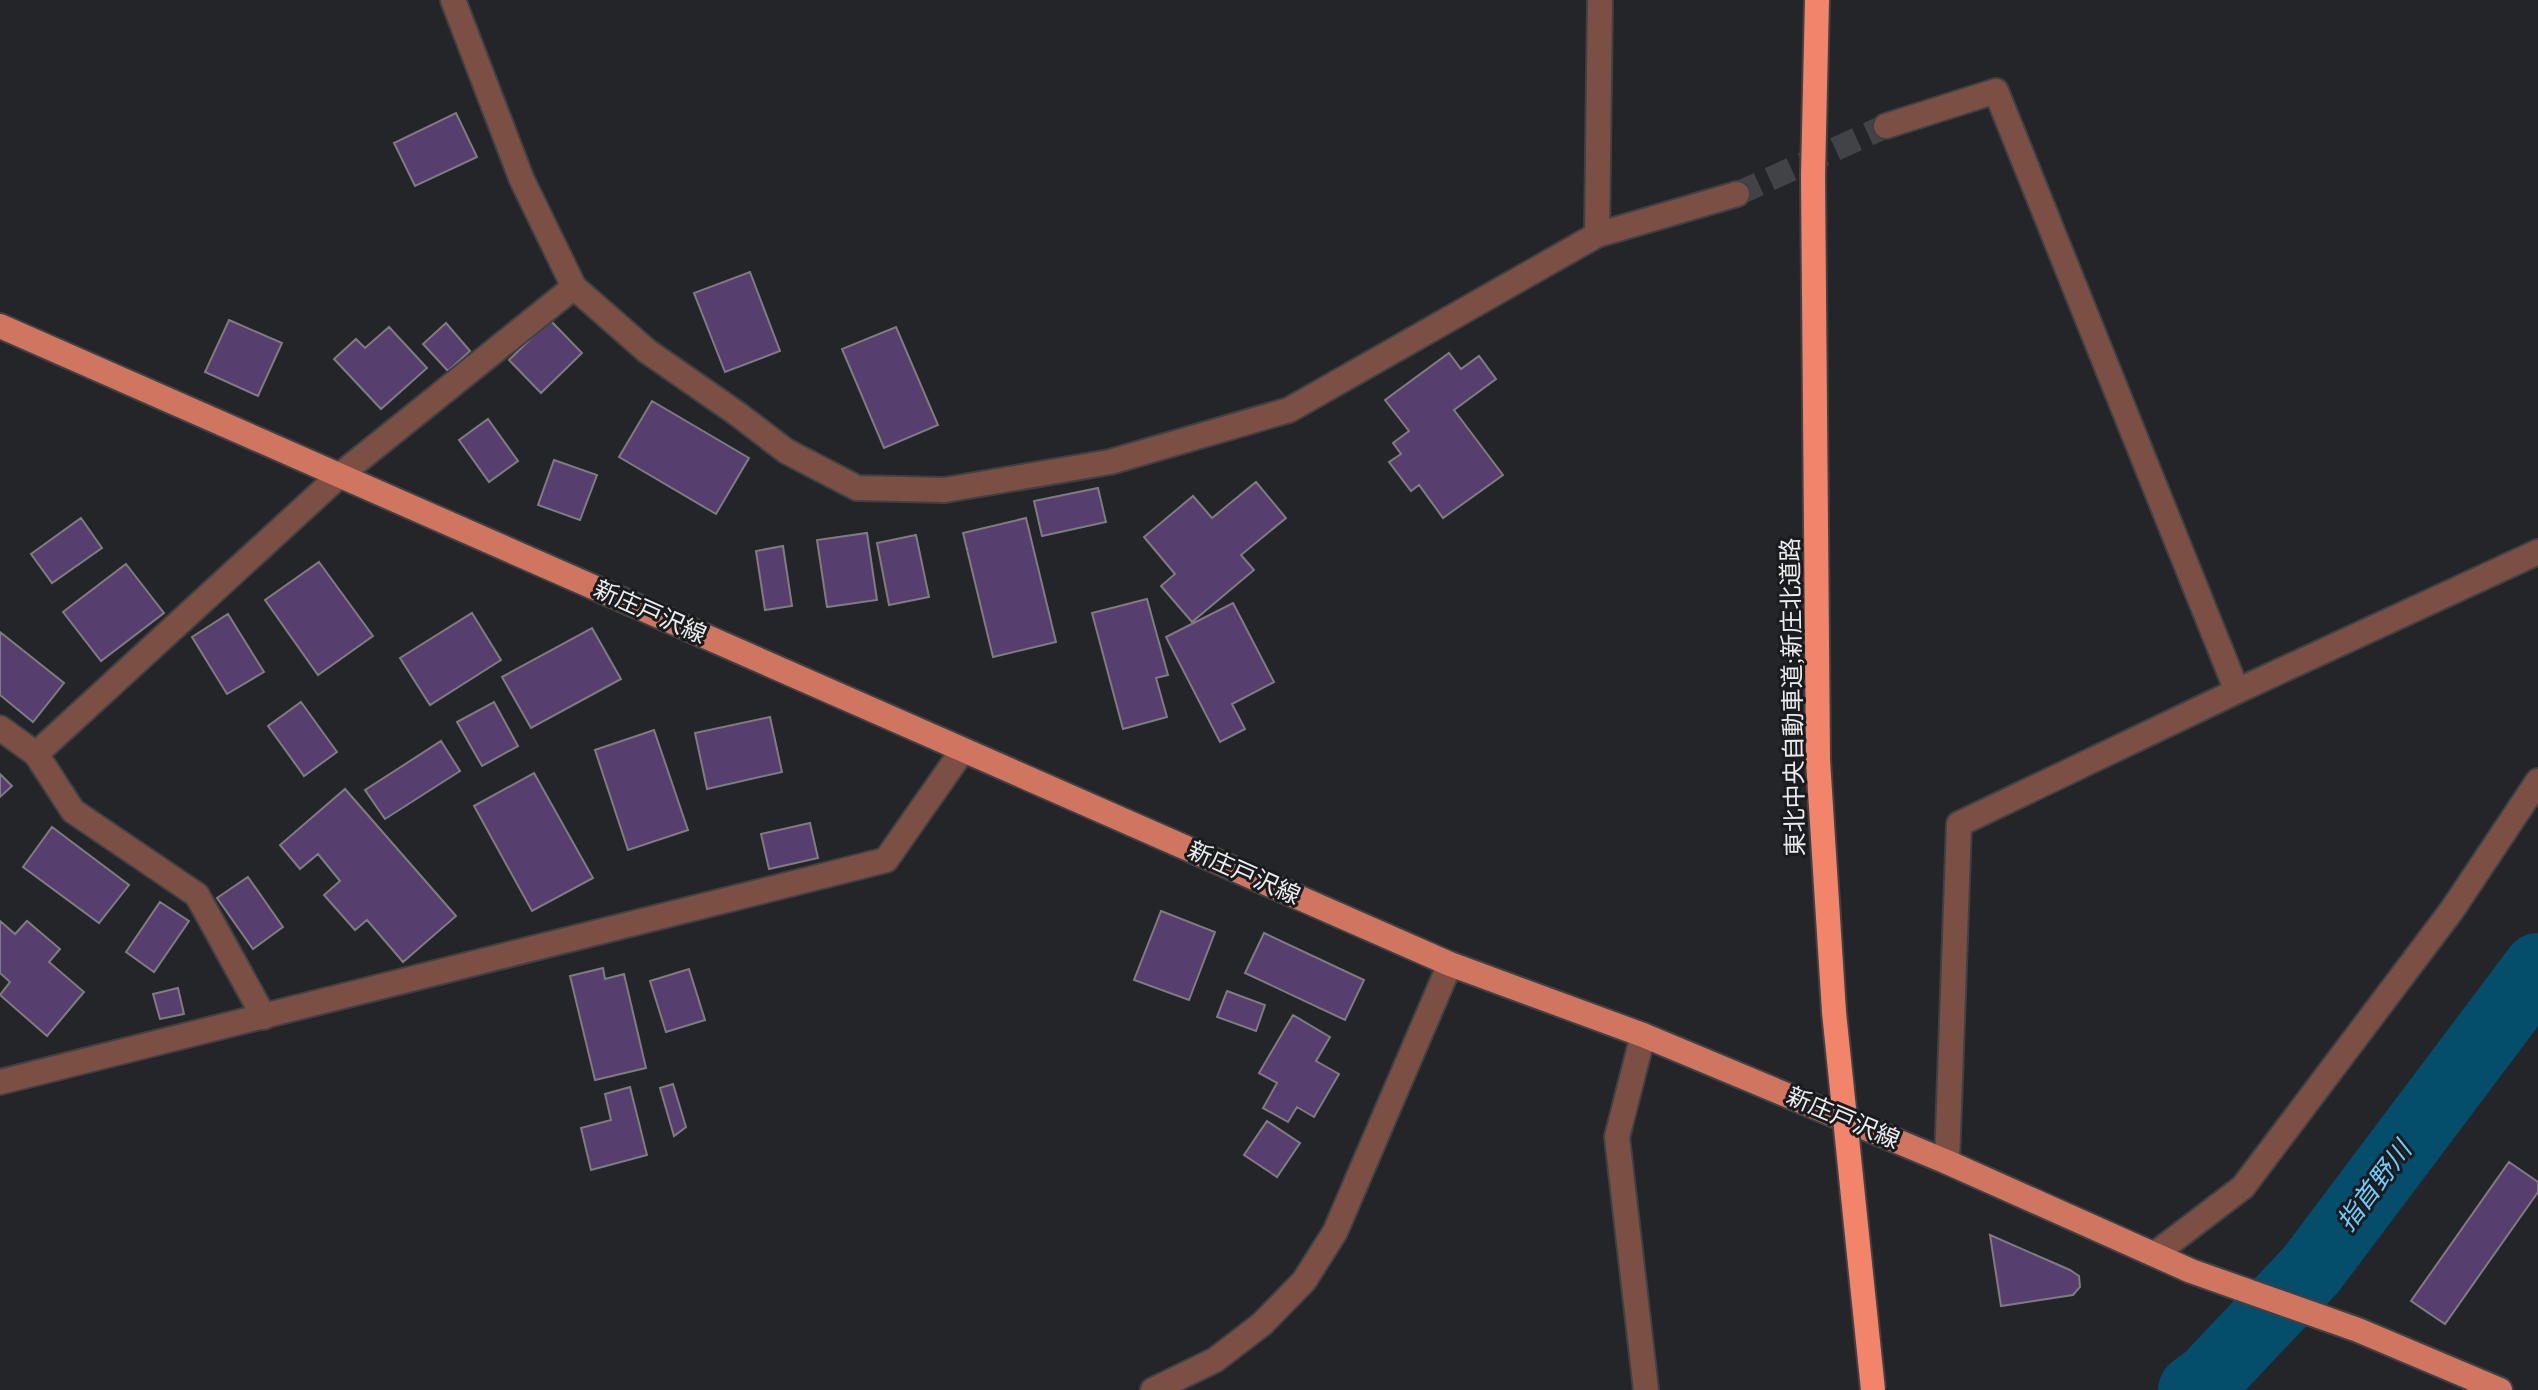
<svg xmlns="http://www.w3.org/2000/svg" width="2538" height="1390" font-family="'Times New Roman','Noto Sans JP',serif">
	<rect width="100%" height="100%" fill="#242528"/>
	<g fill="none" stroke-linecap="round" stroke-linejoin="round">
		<path stroke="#044e6b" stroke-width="70" d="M2193,1390L2209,1378L2311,1270L2538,968"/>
	</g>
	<path fill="#563f6e" stroke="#7e7c80" stroke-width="2" d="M456,113L477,157L415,186L394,143Z
		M750,272L780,351L725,372L694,293Z
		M229,320L282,343L258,396L205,372Z
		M550,320L582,353L541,393L509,360Z
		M446,323L470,351L448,371L423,344Z
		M389,327L427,368L381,409L334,359L356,339L365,348Z
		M896,327L938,425L884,448L842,349Z
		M1449,353L1461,369L1479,356L1496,379L1454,410L1503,475L1443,518L1419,485L1411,491L1389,462L1401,454L1393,443L1409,431L1385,400Z
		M652,401L749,458L716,514L619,457Z
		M488,419L518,461L489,482L459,440Z
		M554,460L597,475L580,520L538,505Z
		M1256,482L1286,518L1241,555L1254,570L1192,622L1161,586L1175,574L1144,537L1193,496L1212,518Z
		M1098,488L1106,522L1042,536L1034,501Z
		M81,518L102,548L52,583L31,554Z
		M1026,518L1056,642L993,657L963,533Z
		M867,533L877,600L827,607L817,540Z
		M916,535L929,597L889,605L877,543Z
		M783,546L792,606L765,610L756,551Z
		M319,562L373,636L318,675L265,600Z
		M126,564L164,613L101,661L63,612Z
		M1147,599L1168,675L1156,678L1167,717L1123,729L1092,613Z
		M1233,603L1274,682L1232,704L1245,729L1220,742L1166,637Z
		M472,613L501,660L430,705L400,658Z
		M228,614L264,672L227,694L192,637Z
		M592,628L621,679L531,728L502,677Z
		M0,632L64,683L33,722L0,695Z
		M301,702L337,752L304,776L268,726Z
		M494,702L518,746L482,766L457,722Z
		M770,717L782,772L707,789L695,733Z
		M654,730L688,830L628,850L595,750Z
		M441,741L460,771L385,819L365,790Z
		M534,773L593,878L532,911L474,806Z
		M0,774L12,786L0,797Z
		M345,789L456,916L403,962L367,920L355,930L324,895L340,881L318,854L300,869L280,845Z
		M810,823L818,858L769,869L761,834Z
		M52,827L129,885L99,923L23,867Z
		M248,877L283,927L253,949L217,898Z
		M160,902L189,921L154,972L126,952Z
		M1161,911L1215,932L1189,1000L1134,980Z
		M0,921L15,934L27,921L60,949L49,962L84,992L47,1036L0,995L10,982L0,973Z
		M1264,933L1364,980L1345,1020L1245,973Z
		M603,968L605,979L624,974L646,1068L595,1080L570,976Z
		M689,969L705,1020L666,1032L650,981Z
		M178,988L184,1014L160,1019L153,994Z
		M1227,991L1265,1005L1256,1031L1217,1017Z
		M1293,1015L1330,1037L1316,1061L1339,1074L1314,1117L1297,1107L1288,1122L1263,1108L1277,1083L1259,1073Z
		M673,1084L686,1127L674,1136L660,1088Z
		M630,1087L647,1155L591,1170L581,1128L611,1120L605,1094Z
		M1267,1121L1300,1143L1277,1177L1244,1155Z
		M2509,1162L2538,1182V1192L2445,1324L2411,1301Z
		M1990,1235L2070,1270L2079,1276L2080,1287L2073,1295L2001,1306Z"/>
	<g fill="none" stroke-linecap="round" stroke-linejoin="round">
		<path stroke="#424346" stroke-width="24" stroke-dasharray="24 12" stroke-linecap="butt" d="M1737,194L1886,126"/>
		<defs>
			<path id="minor" d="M453,0L522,180L574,287L647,351L739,415L786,451L857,488L945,490L1110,462L1289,410L1597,235L1737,194
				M1886,126L1996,91L2237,691
				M1597,235L1600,0
				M0,728L36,754L73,811L197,895L264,1017
				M36,754L340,475L574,287
				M1643,1035L1617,1137L1646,1390
				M0,1082L886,860L963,750
				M1947,1162L1959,824L2237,691L2538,552
				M2155,1254L2243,1187L2452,910L2538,781
				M1153,1390L1215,1360L1262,1324L1304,1281L1335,1232L1450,964"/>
			<path id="major" d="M0,326L1450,964L1643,1035L1947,1162L2191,1271L2358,1330L2500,1390"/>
			<path id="highway" d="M1817,0L1813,176L1818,760L1834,1012"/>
		</defs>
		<use href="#minor" stroke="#404144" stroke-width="28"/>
		<use href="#major" stroke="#404144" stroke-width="28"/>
		<use href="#highway" stroke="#404144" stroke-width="28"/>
		<use href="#minor" stroke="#7b4f43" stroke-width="24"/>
		<use href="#major" stroke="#d0755f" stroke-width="24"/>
		<use href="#highway" stroke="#f28469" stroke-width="24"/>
		<defs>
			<path id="highway-bridge" d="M1834,1012L1873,1390"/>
		</defs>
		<use href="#highway-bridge" stroke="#404144" stroke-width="28" stroke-linecap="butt"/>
		<use href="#highway-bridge" stroke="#f28469" stroke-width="24"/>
	</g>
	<g text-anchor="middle" stroke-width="6" stroke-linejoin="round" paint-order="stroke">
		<g font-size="24" fill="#ebecee" stroke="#1a1b1f">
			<text transform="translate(650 612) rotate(24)" y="8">新庄戸沢線</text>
			<text transform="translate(1793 697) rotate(-91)" y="8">東北中央自動車道;新庄北道路</text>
			<text transform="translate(1244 873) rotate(24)" y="8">新庄戸沢線</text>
			<text transform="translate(1843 1118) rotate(23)" y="8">新庄戸沢線</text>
		</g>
		<g font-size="26" font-style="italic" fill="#6fccfa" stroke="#1a1b1f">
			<text transform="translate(2374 1186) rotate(-53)" y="9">指首野川</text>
		</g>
	</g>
</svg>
